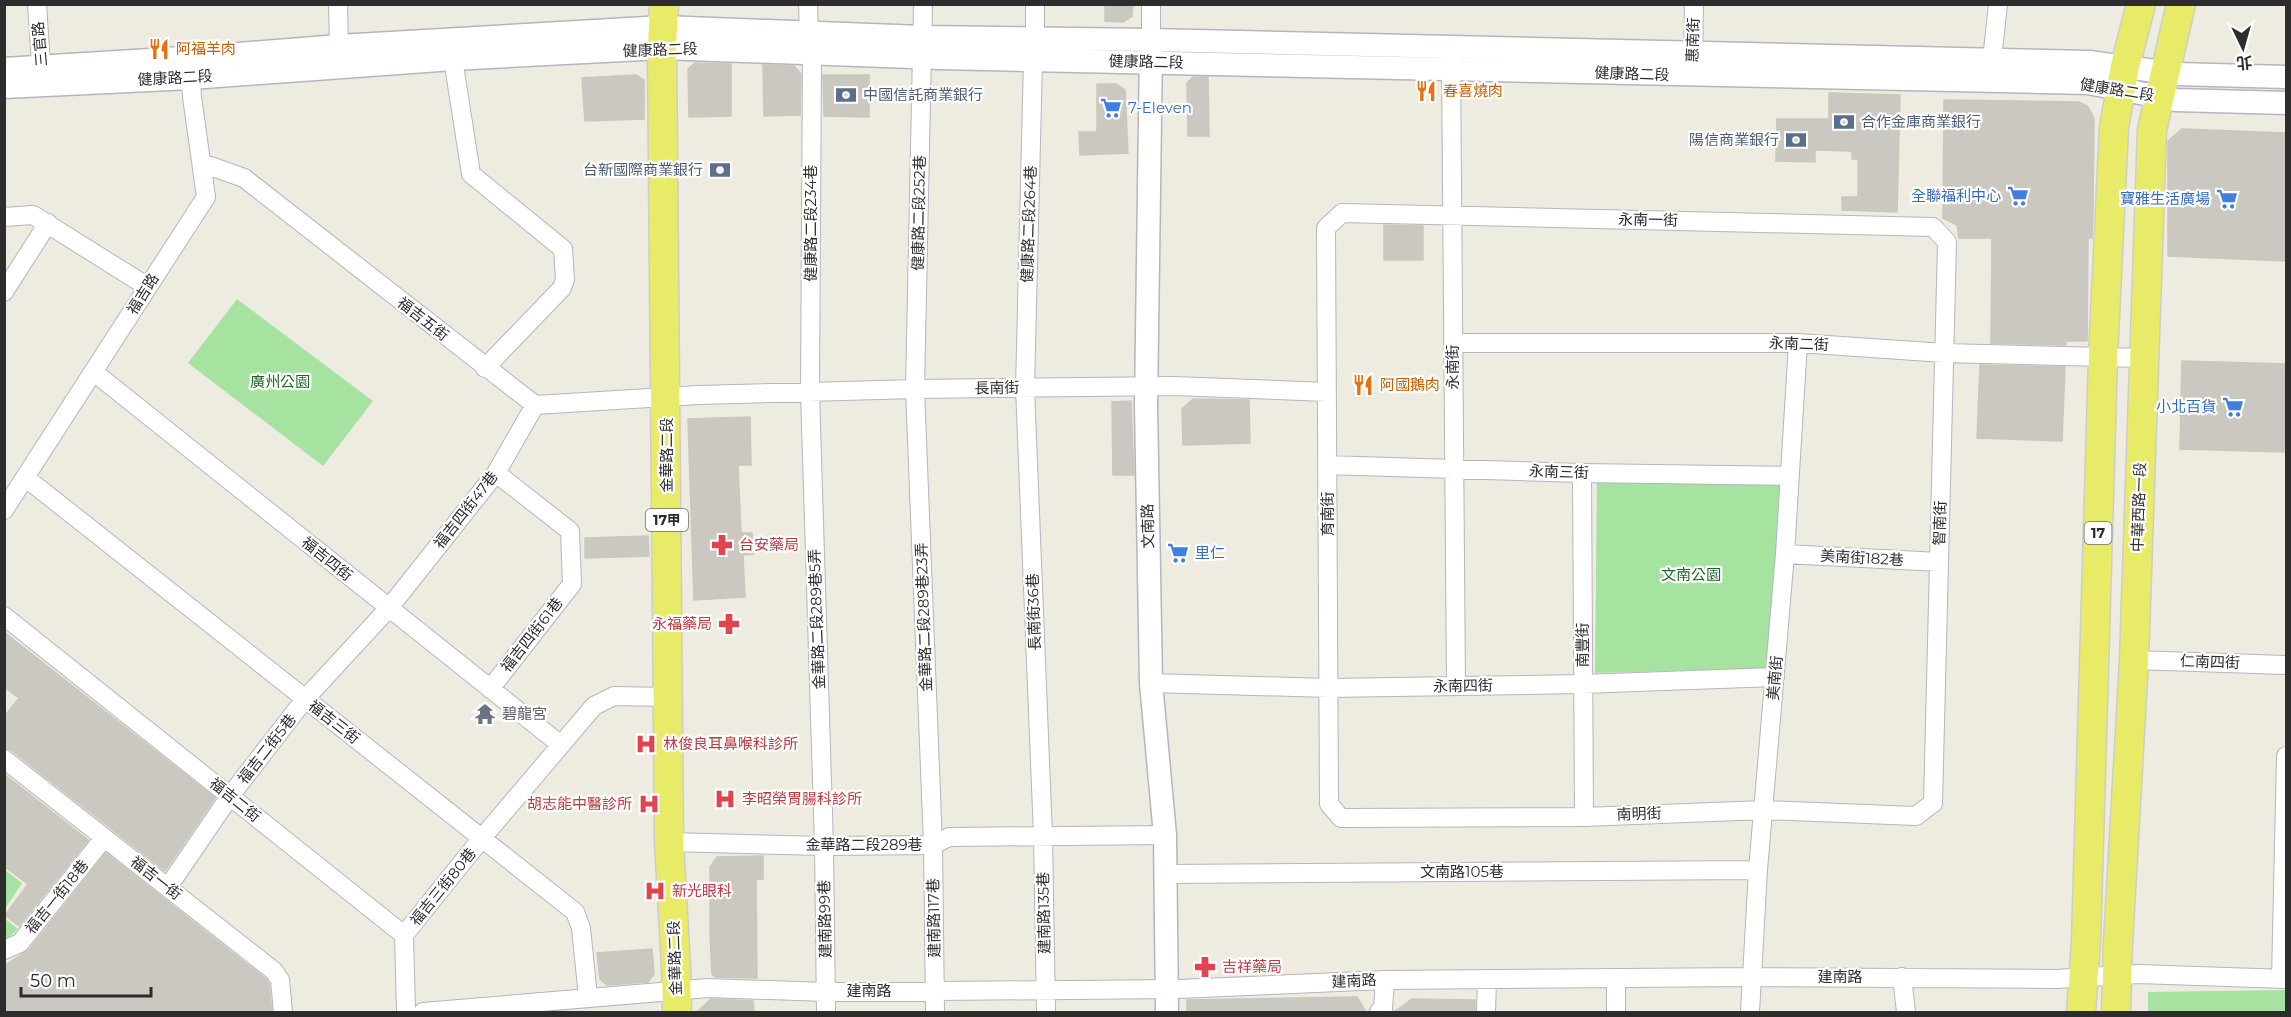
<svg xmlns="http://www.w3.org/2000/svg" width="2291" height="1017" font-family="Montserrat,'Noto Sans TC',sans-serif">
	<rect width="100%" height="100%" fill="#eeece1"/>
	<path fill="#a6e2a0" d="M237,299L373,401L323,466L188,363Z
		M1597,476L1795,483L1777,668L1595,673Z
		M5,870L22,883L5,909Z
		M4,918L18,929L5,941H4Z
		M2286,990V1012H2148V992Z"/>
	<path fill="#cac8c0" stroke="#cac8ba" stroke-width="1.5" d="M1105,4H1133L1132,16L1123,22L1105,21Z
		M695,63L731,64V116L689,117L688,69Z
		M763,65L794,66L801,74L800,115L764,116Z
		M636,75L644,80V119L585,121L582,78Z
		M823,75H869V117L824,116Z
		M1193,77H1208L1209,136H1188L1187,83Z
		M1097,84H1116L1125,90L1128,153L1080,155L1079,132H1097Z
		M1829,93L1900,95L1897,212L1842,210V197H1858V159H1852V151L1815,150V162L1776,161L1777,119H1829Z
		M1944,100L2079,102L2087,106L2091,112L2094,119L2093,214L2092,238H2088L2087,341H2066V345L1991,343L1992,238H1959L1957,225L1943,218Z
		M2182,129L2286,133V261L2168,256V141Z
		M1384,225L1423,226V260H1384Z
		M2182,361L2286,364L2284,452L2180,449Z
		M1980,365L2065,367L2062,441L1977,438Z
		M1193,399L1249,400L1250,443L1183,445L1182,409Z
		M1131,401L1134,475H1113L1112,402Z
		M750,417L751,465H738L741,533H752L753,554L743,555L745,597L694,600L688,419Z
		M648,536L649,556L585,558V538Z
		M4,632L215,798L165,871L11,750L4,748V717L19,698L4,687Z
		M4,774L88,840L19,926L5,915L28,884L4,866Z
		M106,853L266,979L269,984L272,1012H4V966L29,950Z
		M763,856V879H756L757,978L715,977L712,974L710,934V867L717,857Z
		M652,949L654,974L648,982L607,985L600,979L597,953Z
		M1357,997L1366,1012H1187V1000Z
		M711,999L753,1001L754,1012H697Z
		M1412,999L1475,1000V1012H1394Z"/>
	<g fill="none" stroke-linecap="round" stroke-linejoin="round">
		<defs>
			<path id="minor" d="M37,4L42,79
				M338,4L339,46
				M808,4L809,34
				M923,4L915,389L933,845L935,1012
				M1035,38V4
				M1151,40V4
				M812,54L810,392L824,846L826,1012
				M1451,58L1456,686
				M453,59L471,174L563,249L565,279L562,288L485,368
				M1033,60L1025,388L1043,836L1046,1012
				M1992,60L1998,4
				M1693,66L1694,4
				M202,163L244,178L535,405L698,395L915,389L1175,386L1327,392
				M1342,213L1933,227L1947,242L1933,803L1916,816L1764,810L1584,817L1341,818L1329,804L1326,228Z
				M4,217L33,215L148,287
				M4,292L48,223
				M1453,343H1798L1944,353L2144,358
				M95,373L561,745
				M1327,465L1582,473L1790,476
				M1582,473L1584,817
				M26,478L575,912L581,928L588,997
				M4,510L206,197L192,97L190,65
				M1785,554L1939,562
				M4,616L404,935L406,1012
				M2134,660L2286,665
				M1151,683L1329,688L1583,684L1775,677
				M490,689L572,584L570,531L496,473
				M4,759L274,971L280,980L283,1012
				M669,842L824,846L933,845L949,837L1165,835
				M1165,874L1758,870
				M168,887L230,796L305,699L389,608L496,473L535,405
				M404,935L482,838L594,706L614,696L667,697
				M4,950L20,943L104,838
				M1902,977L1906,1012
				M2281,979L2286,756
				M423,1012L708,988L826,992L1178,989L1385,980L1753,977L2056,979L2138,974L2286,979
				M1379,1012L1383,1009L1385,980
				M1486,1012L1487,980
				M1616,1012V979
				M1750,1012L1758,870L1785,554L1798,343"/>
			<path id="tertiary" d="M1151,46L1146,405L1151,683L1165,835L1167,1012
				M4,69L214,56L339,46L663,27L922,37L1151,40L2089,62L2177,74L2286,77
				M4,87L191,78L453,59L662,48L939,58L2088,83L2176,100L2286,103"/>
			<path id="primary" d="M664,4L662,48L669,842L676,967L677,1012
				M2081,1012L2086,942L2103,357L2114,127L2125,66L2141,4
				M2116,1012L2118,943L2134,660L2152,130L2181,4"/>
		</defs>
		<use href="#minor" stroke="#b5b4c0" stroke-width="20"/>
		<use href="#tertiary" stroke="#b5b4c0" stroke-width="25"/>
		<use href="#primary" stroke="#cdcdcd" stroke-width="31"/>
		<use href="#minor" stroke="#fff" stroke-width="18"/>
		<use href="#tertiary" stroke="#fff" stroke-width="22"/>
		<use href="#primary" stroke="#e8eb68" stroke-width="28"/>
	</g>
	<defs>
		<symbol id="restaurant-bare" viewBox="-9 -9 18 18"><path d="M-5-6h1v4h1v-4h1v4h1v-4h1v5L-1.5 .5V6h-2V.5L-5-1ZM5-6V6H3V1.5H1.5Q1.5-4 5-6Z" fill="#e8710a" stroke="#fff" stroke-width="2.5" paint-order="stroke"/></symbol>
		<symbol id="bank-bare" viewBox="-9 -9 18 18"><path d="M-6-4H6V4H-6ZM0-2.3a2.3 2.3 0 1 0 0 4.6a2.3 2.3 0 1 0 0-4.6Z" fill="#5c6f8a" stroke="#fff" stroke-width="2.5" paint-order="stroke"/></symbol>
		<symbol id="supermarket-bare" viewBox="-9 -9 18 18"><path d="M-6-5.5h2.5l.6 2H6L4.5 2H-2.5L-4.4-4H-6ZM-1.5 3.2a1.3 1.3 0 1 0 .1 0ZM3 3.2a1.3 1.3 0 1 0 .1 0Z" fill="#3f7fe0" stroke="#fff" stroke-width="2.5" paint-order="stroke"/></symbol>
		<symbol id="pharmacy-bare" viewBox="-9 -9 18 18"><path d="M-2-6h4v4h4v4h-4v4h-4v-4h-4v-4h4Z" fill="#e0444e" stroke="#fff" stroke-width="2.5" paint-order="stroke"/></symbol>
		<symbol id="temple-bare" viewBox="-9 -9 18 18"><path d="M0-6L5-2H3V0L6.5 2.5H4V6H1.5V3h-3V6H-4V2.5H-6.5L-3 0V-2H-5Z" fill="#6b7280" stroke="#fff" stroke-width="2.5" paint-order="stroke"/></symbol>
		<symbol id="hospital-bare" viewBox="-9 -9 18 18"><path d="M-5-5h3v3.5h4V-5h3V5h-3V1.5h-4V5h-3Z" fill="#e0444e" stroke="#fff" stroke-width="2.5" paint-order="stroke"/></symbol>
	</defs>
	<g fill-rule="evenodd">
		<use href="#restaurant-bare" x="144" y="34" width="30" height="30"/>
		<use href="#restaurant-bare" x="1411" y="76" width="30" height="30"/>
		<use href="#bank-bare" x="831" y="80" width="30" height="30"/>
		<use href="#supermarket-bare" x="1096" y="93" width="30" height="30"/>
		<use href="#bank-bare" x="1829" y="107" width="30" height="30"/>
		<use href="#bank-bare" x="1781" y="125" width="30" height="30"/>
		<use href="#bank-bare" x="705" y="155" width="30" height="30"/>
		<use href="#supermarket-bare" x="2003" y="181" width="30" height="30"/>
		<use href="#supermarket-bare" x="2212" y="184" width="30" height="30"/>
		<use href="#restaurant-bare" x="1348" y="370" width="30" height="30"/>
		<use href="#supermarket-bare" x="2218" y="392" width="30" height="30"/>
		<use href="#pharmacy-bare" x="707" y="530" width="30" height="30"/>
		<use href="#supermarket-bare" x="1163" y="538" width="30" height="30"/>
		<use href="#pharmacy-bare" x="714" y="609" width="30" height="30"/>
		<use href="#temple-bare" x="470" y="699" width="30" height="30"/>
		<use href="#hospital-bare" x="631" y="729" width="30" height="30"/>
		<use href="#hospital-bare" x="710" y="784" width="30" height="30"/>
		<use href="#hospital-bare" x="634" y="789" width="30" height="30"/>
		<use href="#hospital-bare" x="640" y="876" width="30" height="30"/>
		<use href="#pharmacy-bare" x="1190" y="952" width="30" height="30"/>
	</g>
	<g text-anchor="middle" stroke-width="4.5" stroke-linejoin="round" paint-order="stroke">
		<g fill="#fff" stroke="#6c6c6c" stroke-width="1.5">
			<rect x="646" y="509" width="42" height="22" rx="4.5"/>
			<rect x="2084.5" y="522" width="27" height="22" rx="4.5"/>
		</g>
		<g font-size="14" font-weight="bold" fill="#2d2d2d">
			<text x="667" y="525">17甲</text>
			<text x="2098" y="538">17</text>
		</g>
		<g font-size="15" fill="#2d2d2d" stroke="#fff">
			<text transform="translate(1693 40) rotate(-88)" y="5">惠南街</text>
			<text transform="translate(40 44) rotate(-95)" y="5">三官路</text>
			<text transform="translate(660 50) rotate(-2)" y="5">健康路二段</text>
			<text transform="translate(1146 62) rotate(1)" y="5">健康路二段</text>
			<text transform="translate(1632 74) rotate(2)" y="5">健康路二段</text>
			<text transform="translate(175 78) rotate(-3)" y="5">健康路二段</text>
			<text transform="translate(2117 90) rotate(9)" y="5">健康路二段</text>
			<text transform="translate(919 213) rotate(-89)" y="5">健康路二段252巷</text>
			<text transform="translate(1648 220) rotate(1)" y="5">永南一街</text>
			<text transform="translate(811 223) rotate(-90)" y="5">健康路二段234巷</text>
			<text transform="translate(1029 224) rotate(-88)" y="5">健康路二段264巷</text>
			<text transform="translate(143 294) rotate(-58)" y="5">福吉路</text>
			<text transform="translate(423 319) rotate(38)" y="5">福吉五街</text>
			<text transform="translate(1799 344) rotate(2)" y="5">永南二街</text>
			<text transform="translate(1453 367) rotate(-90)" y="5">永南街</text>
			<text transform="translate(997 388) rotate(-1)" y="5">長南街</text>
			<text transform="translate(667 455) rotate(-90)" y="5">金華路二段</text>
			<text transform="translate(1559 472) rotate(2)" y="5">永南三街</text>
			<text transform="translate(2139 507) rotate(-88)" y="5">中華西路一段</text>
			<text transform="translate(466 510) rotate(-52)" y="5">福吉四街47巷</text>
			<text transform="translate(1328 514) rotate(-90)" y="5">育南街</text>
			<text transform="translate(1940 523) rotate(-88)" y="5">智南街</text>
			<text transform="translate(1148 526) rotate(-91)" y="5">文南路</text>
			<text transform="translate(1862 558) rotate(3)" y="5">美南街182巷</text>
			<text transform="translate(327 559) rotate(39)" y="5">福吉四街</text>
			<text transform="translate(1034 612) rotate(-92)" y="5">長南街36巷</text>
			<text transform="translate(924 617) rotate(-92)" y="5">金華路二段289巷23弄</text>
			<text transform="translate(817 619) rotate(-92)" y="5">金華路二段289巷5弄</text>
			<text transform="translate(532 635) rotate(-52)" y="5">福吉四街61巷</text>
			<text transform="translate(1583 645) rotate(-90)" y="5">南豐街</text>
			<text transform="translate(2210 662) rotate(2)" y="5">仁南四街</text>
			<text transform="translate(1775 678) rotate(-85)" y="5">美南街</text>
			<text transform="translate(1463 686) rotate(-1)" y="5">永南四街</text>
			<text transform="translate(334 722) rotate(38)" y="5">福吉三街</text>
			<text transform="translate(267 749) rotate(-52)" y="5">福吉二街5巷</text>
			<text transform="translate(235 800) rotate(39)" y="5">福吉二街</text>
			<text transform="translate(1639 814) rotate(-2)" y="5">南明街</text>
			<text x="864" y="850">金華路二段289巷</text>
			<text x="1462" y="877">文南路105巷</text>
			<text transform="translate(156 878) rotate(38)" y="5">福吉一街</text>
			<text transform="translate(443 887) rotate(-51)" y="5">福吉三街80巷</text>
			<text transform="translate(57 897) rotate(-51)" y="5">福吉一街18巷</text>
			<text transform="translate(1044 913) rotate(-91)" y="5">建南路135巷</text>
			<text transform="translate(934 918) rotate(-91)" y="5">建南路117巷</text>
			<text transform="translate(825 919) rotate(-91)" y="5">建南路99巷</text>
			<text transform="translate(675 958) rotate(-92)" y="5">金華路二段</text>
			<text x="1840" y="982">建南路</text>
			<text transform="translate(1354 981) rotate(-3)" y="5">建南路</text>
			<text x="869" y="996">建南路</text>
		</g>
		<g font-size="15" fill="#c56008" stroke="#fff" text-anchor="start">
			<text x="176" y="54">阿福羊肉</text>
			<text x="1443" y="96">春喜燒肉</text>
			<text x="1380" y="390">阿國鵝肉</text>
		</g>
		<g font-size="15" fill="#4e5e75" stroke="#fff" text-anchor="start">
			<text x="863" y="100">中國信託商業銀行</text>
			<text x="1861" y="127">合作金庫商業銀行</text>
			<text x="1779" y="145" text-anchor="end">陽信商業銀行</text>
			<text x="703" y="175" text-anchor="end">台新國際商業銀行</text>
		</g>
		<g font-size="15" fill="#366cbe" stroke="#fff" text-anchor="end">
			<text x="1128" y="113" text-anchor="start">7-Eleven</text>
			<text x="2001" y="201">全聯福利中心</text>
			<text x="2210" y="204">寶雅生活廣場</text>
			<text x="2216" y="412">小北百貨</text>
			<text x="1195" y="558" text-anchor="start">里仁</text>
		</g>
		<g font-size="15" fill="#1e6922" stroke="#fff">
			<text x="280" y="387">廣州公園</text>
			<text x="1691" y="580">文南公園</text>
		</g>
		<g font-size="15" fill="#be3a42" stroke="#fff" text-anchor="start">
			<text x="739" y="550">台安藥局</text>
			<text x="712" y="629" text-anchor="end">永福藥局</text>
			<text x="663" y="749">林俊良耳鼻喉科診所</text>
			<text x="742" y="804">李昭榮胃腸科診所</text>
			<text x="632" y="809" text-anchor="end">胡志能中醫診所</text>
			<text x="672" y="896">新光眼科</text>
			<text x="1222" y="972">吉祥藥局</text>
		</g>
		<g font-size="15" fill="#5b616d" stroke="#fff" text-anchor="start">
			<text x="502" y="719">碧龍宮</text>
		</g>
	</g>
	<rect width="2291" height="1017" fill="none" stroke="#2d2d2d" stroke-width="12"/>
	<g transform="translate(2243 48) rotate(175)" stroke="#ffffff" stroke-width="4.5" paint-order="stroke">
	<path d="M0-4.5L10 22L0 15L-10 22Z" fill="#2d2d2d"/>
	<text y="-9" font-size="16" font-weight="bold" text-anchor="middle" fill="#2d2d2d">北</text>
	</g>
	<path d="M21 987v9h130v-9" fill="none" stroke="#2d2d2d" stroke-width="3"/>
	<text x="30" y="987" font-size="18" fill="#2d2d2d" stroke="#ffffff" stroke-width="4.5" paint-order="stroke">50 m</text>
</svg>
